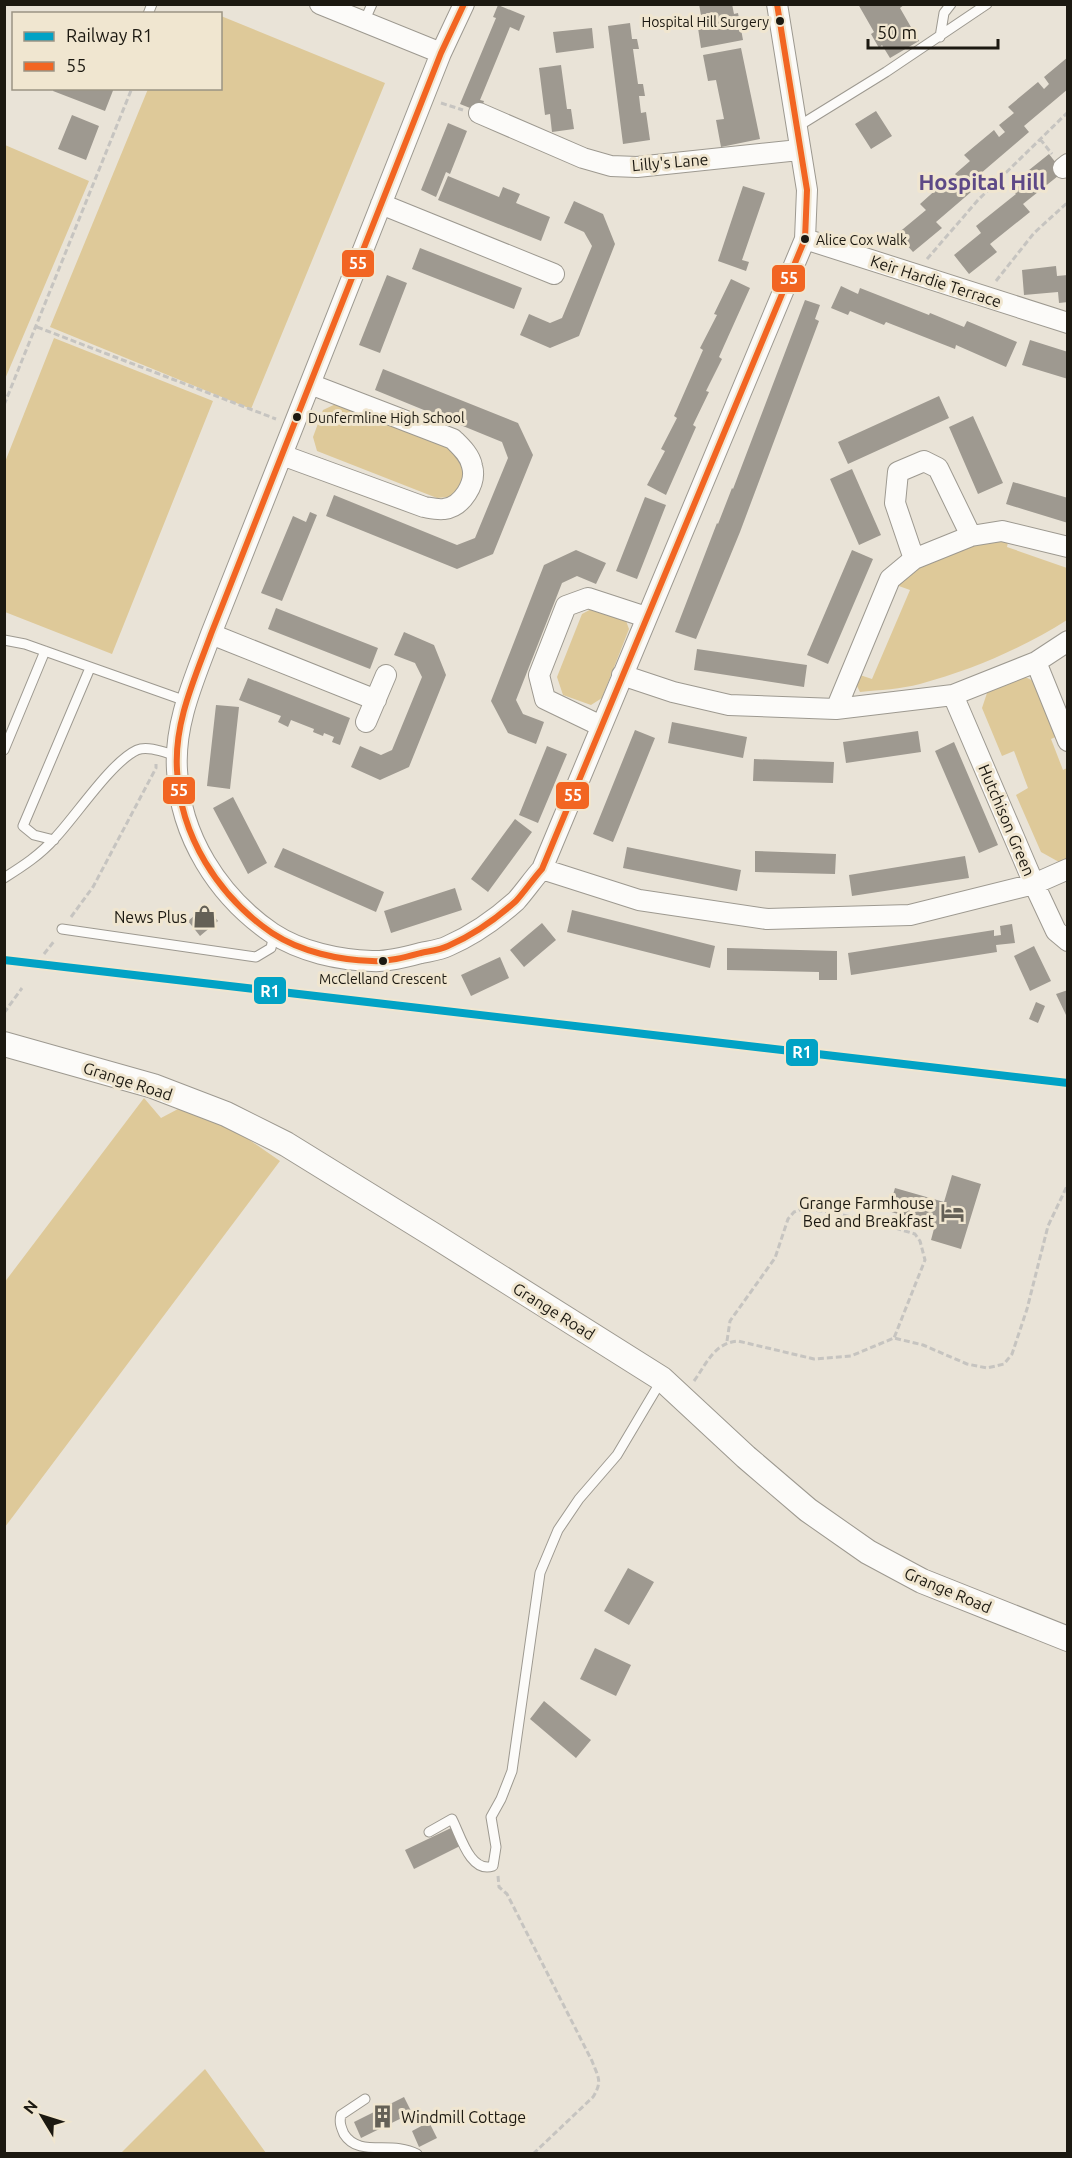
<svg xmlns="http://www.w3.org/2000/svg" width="1072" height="2158" font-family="Ubuntu,sans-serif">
	<rect width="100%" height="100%" fill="#e9e3d7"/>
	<path fill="#dec999" d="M221,16L385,83L251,409L50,327L148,89L220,88Z
		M5,145L89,181L5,379Z
		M54,338L213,401L112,654L5,612V462Z
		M340,402L460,450L470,470L458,496L437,498L317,451L313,437L323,410Z
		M999,535L1009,537L1007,547L1067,568V620C1021,649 972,670 920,684C901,689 880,690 860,692L856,684L857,674L872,679L910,590L896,585L902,575Z
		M595,607L625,618L629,629L602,698L591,705L563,695L557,677L582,614Z
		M1023,676L1040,684L1060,735L1051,739L1063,770L1067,768V859L1059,862L1041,852L1016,795L1028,788L1014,751L1002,756L982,708L987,693Z
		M144,1098L161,1118L178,1109L222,1121L280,1161L5,1527L4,1283Z
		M205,2069L266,2153H121Z"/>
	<path fill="#9e9990" d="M699,4H732L734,14L738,13L743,40L701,48L698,28L703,27Z
		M858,4H905L900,8L919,41L890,58L882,45L879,48L871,34L874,32Z
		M498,5L525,16L519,31L510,27L480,100L484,101L480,112L460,104L496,18L493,17Z
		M630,23L632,39H637L639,49H633L638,84H643L645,96H639L641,113L646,112L650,140L623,144L608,26Z
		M592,28L594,48L556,53L553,32Z
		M741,48L760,139L721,147L716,120L724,119L716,80L708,81L703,55Z
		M1068,57V89L1024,126L1029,132L980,174L985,180L936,222L942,228L913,252L897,234L926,210L920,204L949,178L955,185L961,180L955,174L970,161L964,155L994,130L999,137L1005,132L999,125L1014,113L1008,107L1038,82L1044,89L1049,84L1044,77Z
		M561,65L567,109H571L574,129L552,132L550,114L545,115L539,68Z
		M54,88H114L105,111L53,91Z
		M876,111L892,136L871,149L855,124Z
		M72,115L99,126L86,160L58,149Z
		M448,123L467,131L450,174L446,172L436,197L421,190Z
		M1049,154L1063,172L1023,204L1030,212L990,244L997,252L969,274L954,255L981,233L976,226L1016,194L1009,186Z
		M448,176L499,197L503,187L520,194L516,203L550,217L541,241L438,200Z
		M743,186L765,193L742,260L749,262L746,271L718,261Z
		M574,201L603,214L615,244L579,336L550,348L520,335L529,314L550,323L562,318L592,246L584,232L564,223Z
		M420,248L522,288L514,309L412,269Z
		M1056,266L1057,276L1068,275V302L1059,303L1058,292L1024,295L1022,270Z
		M387,275L407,283L380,353L359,345Z
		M731,279L750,288L719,357L722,359L706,391L709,392L693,425L696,427L666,495L647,485L665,451L661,449L677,418L674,416L703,350L700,348L717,315L714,314Z
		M841,286L858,294L860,288L929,315L930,313L964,327L967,321L1017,342L1006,367L956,345L955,349L886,322L884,325L850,311L848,315L831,308Z
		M805,300L820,305L815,319L819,321L740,532L696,639L675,632L717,523L718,524L732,488L733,489Z
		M1030,340L1068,352V379L1022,365Z
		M383,369L518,423L533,455L493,554L457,569L326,516L334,495L457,545L475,538L508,458L502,442L375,390Z
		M939,396L949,418L848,464L838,442Z
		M973,416L1003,483L978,494L949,427Z
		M852,469L881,535L859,545L830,479Z
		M1013,482L1068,498V523L1006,504Z
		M645,497L666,505L637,579L616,571Z
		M310,512L317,515L282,601L261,593L293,516L306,522Z
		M576,550L606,563L596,584L577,576L562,583L516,700L523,714L544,722L536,744L508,733L491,701L544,565Z
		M852,550L873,559L828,664L807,655Z
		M276,608L378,648L370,669L268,629Z
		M404,632L434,645L446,675L409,767L380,780L351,767L360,746L381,755L392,750L422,677L415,663L394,655Z
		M697,649L807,665L804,687L694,670Z
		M248,678L350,718L340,745L332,742L334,737L324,733L323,736L313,732L314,729L291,720L288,727L278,722L281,716L239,700Z
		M216,705L239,707L230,789L207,786Z
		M672,722L747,737L743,758L668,743Z
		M635,730L655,738L613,842L593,834Z
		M918,731L921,752L846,763L843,742Z
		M954,742L998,845L979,853L935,751Z
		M547,746L567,754L538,823L519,815Z
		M754,759L834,762L833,783L753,781Z
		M233,797L267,863L248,874L213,808Z
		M515,819L532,832L488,892L471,879Z
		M627,847L741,870L737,891L623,868Z
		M283,848L384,892L376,912L274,867Z
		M755,851L836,854L835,874L755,872Z
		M965,856L969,878L852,896L849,875Z
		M455,888L462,910L391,933L384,911Z
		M206,906L218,921L200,936L188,921Z
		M572,910L715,946L710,968L567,932Z
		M542,923L556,940L524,967L510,950Z
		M1012,924L1015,943L996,945L997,952L851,975L848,953L994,930V936L1001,935L1000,926Z
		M1034,946L1051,981L1030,991L1014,956Z
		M727,948L837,951V980H819V972L727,970Z
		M500,957L509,978L471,996L461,975Z
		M1068,990V1014L1066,1015L1056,994Z
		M1036,1002L1045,1006L1038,1023L1029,1019Z
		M952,1175L981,1184L961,1249L931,1240L935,1225L888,1211L895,1188L944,1202Z
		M628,1568L654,1582L629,1625L604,1611Z
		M595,1648L631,1665L616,1696L580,1679Z
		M544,1701L591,1740L576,1758L530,1719Z
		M451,1828L460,1846L414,1869L405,1850Z
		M404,2097L412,2113L361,2138L354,2122Z
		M429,2122L437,2138L419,2147L412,2131Z"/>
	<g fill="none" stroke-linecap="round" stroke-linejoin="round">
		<defs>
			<path id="service" d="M148,14L152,4
				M364,22L372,4
				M940,37L944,13L951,4
				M797,127L886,72L987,4
				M4,640L25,644L186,701
				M4,750L45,651
				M54,840L34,835L23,826L90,668
				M4,878C23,866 40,855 55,838C76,816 111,762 137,750C148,745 166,753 177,756
				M62,929L256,957L271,948L274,934
				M429,1832L452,1819C460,1834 470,1874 493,1866L496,1847L491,1817L501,1799L512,1771L540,1573L558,1530L579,1499L617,1455L661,1381
				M365,2099L341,2115C339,2122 341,2127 344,2134C359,2158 391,2140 417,2154"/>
			<path id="minor" d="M320,4L441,53
				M464,4L441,53L211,634C195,678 174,722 177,770C180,836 218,896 272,933C301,952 339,960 372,961C388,962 406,957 421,953C430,951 440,950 448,946C471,936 497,918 516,901C525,891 533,879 542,869L805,239L807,190L777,4
				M479,113L583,158L611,166L637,167L799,150
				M1063,168L1068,164
				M381,204L554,274
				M805,239L1068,323
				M282,455L424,507C430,508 438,510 444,509C462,507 477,483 472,466C470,455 461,447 453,439L310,384
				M914,559L895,503L898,472L924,461L938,468L971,536
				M211,634L376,700
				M1036,662L1068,741
				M622,675L673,692L729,705L836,709L953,695L1036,662L1068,641
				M953,695L1034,884L1056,931L1068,941
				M836,709L890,579L914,559L971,536L1002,531L1068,547
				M366,722L386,675
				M601,726L545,699L539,675L566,606L588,598L646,617
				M542,869L639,900L767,919L910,915L1034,884L1068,869"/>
			<path id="tertiary" d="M4,1044L153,1086L226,1114L286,1144L435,1236L662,1379L746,1457L808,1510L868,1552L922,1581L1068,1639"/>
		</defs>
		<use href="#service" stroke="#9d9990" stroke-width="11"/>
		<use href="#minor" stroke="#9d9990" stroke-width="22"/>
		<use href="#tertiary" stroke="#9d9990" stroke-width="26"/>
		<path stroke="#c6c4c0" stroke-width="3" stroke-dasharray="6 3" stroke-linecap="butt" d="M441,103L463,110
			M1040,139L1052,154
			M927,259L978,200L1068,112
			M996,281L1034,233L1068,202
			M37,327L276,419
			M4,405L132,88
			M71,917L93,887L156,768V764
			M44,954L55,940
			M4,1013L22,988
			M727,1341L730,1321L775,1258L788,1219L794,1212L802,1209L831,1212L895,1228L915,1234L920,1241L925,1260L894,1338
			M694,1381C707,1363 714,1343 738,1341L814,1359L851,1356L894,1338L923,1345L967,1364L987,1368L1004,1364L1012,1354L1027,1309L1048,1226L1068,1184
			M498,1876L499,1887L507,1894L592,2061C598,2077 603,2081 593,2097L533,2154"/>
		<use href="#service" stroke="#fcfbf9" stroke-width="9"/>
		<use href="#minor" stroke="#fcfbf9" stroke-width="20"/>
		<use href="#tertiary" stroke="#fcfbf9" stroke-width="24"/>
		<defs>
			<path id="bus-1" d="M464,4L441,53L211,634C195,678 174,722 177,770C180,836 218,896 272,933C301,952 339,960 372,961C388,962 406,957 421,953C430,951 440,950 448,946C471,936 497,918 516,901C525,891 533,879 542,869L805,239L807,190L777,4"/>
		</defs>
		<use href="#bus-1" stroke="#f0e6d0" stroke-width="10"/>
		<use href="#bus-1" stroke="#f26522" stroke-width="6"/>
		<defs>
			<path id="rail-1" d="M4,960L1068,1083"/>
		</defs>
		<use href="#rail-1" stroke="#f0e6d0" stroke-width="12"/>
		<use href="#rail-1" stroke="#01a2c5" stroke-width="8"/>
	</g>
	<defs>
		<symbol id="shop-bare" viewBox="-9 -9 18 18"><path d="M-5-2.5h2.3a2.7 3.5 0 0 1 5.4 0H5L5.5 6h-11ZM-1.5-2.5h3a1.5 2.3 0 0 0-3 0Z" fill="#646056" stroke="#f0e6d0" stroke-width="2.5" paint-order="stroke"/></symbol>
		<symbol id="hotel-bare" viewBox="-9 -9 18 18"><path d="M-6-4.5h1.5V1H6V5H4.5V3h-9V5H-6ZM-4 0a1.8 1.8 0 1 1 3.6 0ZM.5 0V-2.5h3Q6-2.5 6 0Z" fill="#646056" stroke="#f0e6d0" stroke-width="2.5" paint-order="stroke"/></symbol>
		<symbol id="building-bare" viewBox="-9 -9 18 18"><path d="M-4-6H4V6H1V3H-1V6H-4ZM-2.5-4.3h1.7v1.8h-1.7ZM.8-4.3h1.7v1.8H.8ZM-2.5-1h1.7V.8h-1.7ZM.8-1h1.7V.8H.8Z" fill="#646056" stroke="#f0e6d0" stroke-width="2.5" paint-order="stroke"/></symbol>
	</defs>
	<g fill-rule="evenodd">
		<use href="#shop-bare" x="188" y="900" width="33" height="33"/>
		<use href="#hotel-bare" x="936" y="1196" width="33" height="33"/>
		<use href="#building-bare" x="366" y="2100" width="33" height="33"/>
	</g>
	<g fill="#1c1911" stroke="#f0e6d0" stroke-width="2">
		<circle cx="780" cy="21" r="5"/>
		<circle cx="805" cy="239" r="5"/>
		<circle cx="297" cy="417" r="5"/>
		<circle cx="383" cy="961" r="5"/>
	</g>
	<g text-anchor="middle" stroke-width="6" stroke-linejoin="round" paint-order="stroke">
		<g font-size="14" fill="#1c1911" stroke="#f0e6d0" text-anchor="start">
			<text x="769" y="27" text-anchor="end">Hospital Hill Surgery</text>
			<text x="816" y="245">Alice Cox Walk</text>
			<text x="308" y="423">Dunfermline High School</text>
			<text x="383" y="984" text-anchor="middle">McClelland Crescent</text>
		</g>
		<g font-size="16" fill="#1c1911" stroke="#f0e6d0">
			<text transform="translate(670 162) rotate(-5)" y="6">Lilly's Lane</text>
			<text transform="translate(936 281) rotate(18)" y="6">Keir Hardie Terrace</text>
			<text transform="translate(1007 820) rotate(67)" y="6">Hutchison Green</text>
			<text transform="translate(128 1081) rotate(18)" y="6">Grange Road</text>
			<text transform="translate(554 1311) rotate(32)" y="6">Grange Road</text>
			<text transform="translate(948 1590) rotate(23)" y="6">Grange Road</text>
		</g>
		<g font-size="16" fill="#1c1911" stroke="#f0e6d0" text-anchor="end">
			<text x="187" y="923">News Plus</text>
			<text x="934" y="1209">Grange Farmhouse<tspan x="934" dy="18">Bed and Breakfast</tspan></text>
			<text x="401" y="2123" text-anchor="start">Windmill Cottage</text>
		</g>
		<g font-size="22" font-weight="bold" fill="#5d4987" stroke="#f0e6d0">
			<text x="982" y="190">Hospital Hill</text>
		</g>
	</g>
	<g stroke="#f0e6d0" stroke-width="2">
		<rect x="341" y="249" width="34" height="29" rx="6" fill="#f26522"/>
		<rect x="771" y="264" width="35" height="29" rx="6" fill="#f26522"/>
		<rect x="162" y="776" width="34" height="29" rx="6" fill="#f26522"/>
		<rect x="555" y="781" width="35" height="29" rx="6" fill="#f26522"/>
		<rect x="253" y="976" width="34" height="29" rx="6" fill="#01a2c5"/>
		<rect x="785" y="1038" width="34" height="29" rx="6" fill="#01a2c5"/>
	</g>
	<g font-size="16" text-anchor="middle" font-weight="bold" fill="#fff">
		<text x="358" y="269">55</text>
		<text x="789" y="284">55</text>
		<text x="179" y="796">55</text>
		<text x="573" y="801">55</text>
		<text x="270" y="997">R1</text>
		<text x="802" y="1058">R1</text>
	</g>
	<rect width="1072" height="2158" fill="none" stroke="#1c1911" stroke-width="12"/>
	<rect x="12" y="12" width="210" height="78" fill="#f0e6d0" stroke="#9b9484" stroke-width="1.5"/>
	<rect x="24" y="32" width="30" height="9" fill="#01a2c5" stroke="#9b9484" stroke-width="1.5"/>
	<text x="66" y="42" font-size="18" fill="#1c1911">Railway R1</text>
	<rect x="24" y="62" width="30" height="9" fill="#f26522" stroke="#9b9484" stroke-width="1.5"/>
	<text x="66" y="72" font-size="18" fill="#1c1911">55</text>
	<g transform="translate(42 2116) rotate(308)" stroke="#f0e6d0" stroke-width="4.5" paint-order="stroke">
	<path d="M0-4.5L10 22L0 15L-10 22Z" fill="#1c1911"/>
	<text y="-9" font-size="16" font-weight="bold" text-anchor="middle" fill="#1c1911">N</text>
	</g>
	<path d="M868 39v9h130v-9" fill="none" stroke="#1c1911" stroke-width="3"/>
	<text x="877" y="39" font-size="18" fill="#1c1911" stroke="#f0e6d0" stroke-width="4.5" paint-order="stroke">50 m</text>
</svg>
